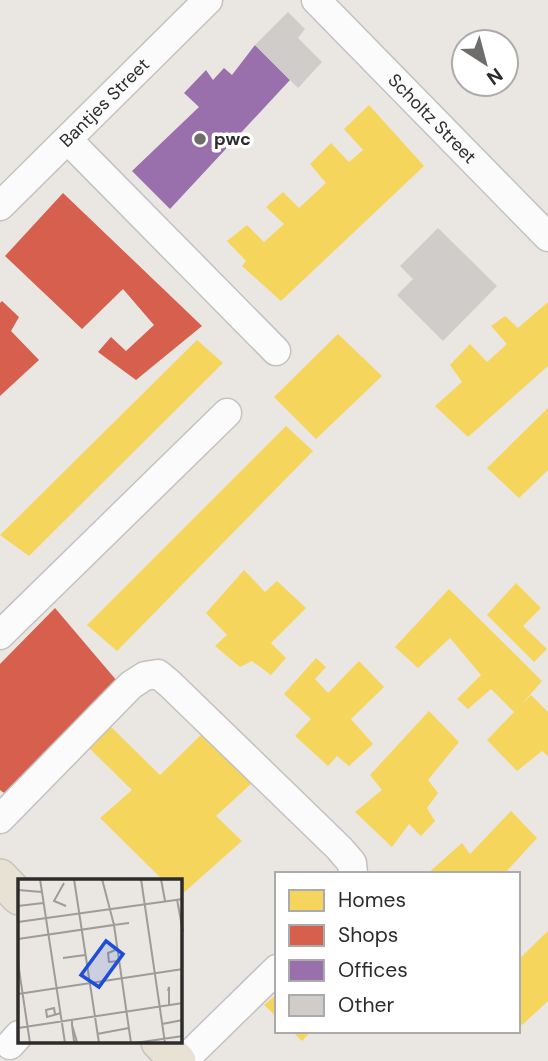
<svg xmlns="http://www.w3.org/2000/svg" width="548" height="1061" font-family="'DM Sans',sans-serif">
	<rect width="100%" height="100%" fill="#eae6e2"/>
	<path fill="#f6d55c" d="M369,105L424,166L281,301L242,266L246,261L227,241L247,225L264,242L284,224L266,207L283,192L299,208L326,183L310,164L331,143L349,162L363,150L344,129Z
		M548,302V366L468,437L435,406L462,382L450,365L470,344L487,362L507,344L491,326L505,316L518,328Z
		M338,334L382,376L316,439L274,397Z
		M197,340L223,363L29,556L0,535Z
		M548,408V470L519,498L487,468Z
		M286,426L313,451L117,651L87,625Z
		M244,570L265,592L277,581L306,608L271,643L286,658L271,675L252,661L240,667L215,646L227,635L206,613Z
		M516,583L541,608L523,626L547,649L534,662L487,615Z
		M449,589L542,681L520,706L531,695L548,712V756L542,751L517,771L487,740L514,712L491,689L468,709L457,699L481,675L450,638L418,668L395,647Z
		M316,658L326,667L315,679L328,693L359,661L384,687L351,719L373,744L349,766L337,756L328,766L295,736L311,719L284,694Z
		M429,711L459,742L428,780L438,793L427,808L435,821L421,836L409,824L392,847L355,812L382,790L370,775Z
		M108,724L160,775L205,731L253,782L216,816L242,841L180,896V881H164L100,818L132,790L86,745Z
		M511,811L537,838L504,874H427L462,843L470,854Z
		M548,931V1001L522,1025L518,1021V960Z
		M277,994V1017L264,1005Z
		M292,1031H311L302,1041Z"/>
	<path fill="#d6604d" d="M63,193L202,326L136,380L98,352L111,337L126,351L154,325L123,289L82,329L5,256Z
		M2,301L19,317L11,331L39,360L0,396V303Z
		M55,608L117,681L4,793L0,790V664Z"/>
	<path fill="#9970ab" d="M255,45L290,80L170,209L132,171L199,107L184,93L206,70L213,80L224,68L232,75Z"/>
	<path fill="#cfccc9" d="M288,12L305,29L298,38L322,62L298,88L255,45Z
		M438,228L497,286L443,341L397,295L413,279L400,266Z"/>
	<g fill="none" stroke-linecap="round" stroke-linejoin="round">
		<defs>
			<g id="minor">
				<path id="s1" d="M316,0L548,237"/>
				<path d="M68,140L276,351"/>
				<path id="s2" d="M0,206L208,0"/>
				<path d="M0,635L227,413"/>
				<path d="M0,819L131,685L145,676L158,674L170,684L339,848L352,863L353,874"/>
				<path d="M10,1045L19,1035"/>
				<path d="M183,1061L277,969"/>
			</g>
			<path id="major" d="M0,877L19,897
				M159,1042L178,1061"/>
		</defs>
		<use href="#minor" stroke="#c3c2c3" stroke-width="31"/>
		<use href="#major" stroke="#c6c4c2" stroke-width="38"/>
		<use href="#minor" stroke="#fcfbfb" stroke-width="28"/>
		<use href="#major" stroke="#e7e2d4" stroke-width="35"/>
	</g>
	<circle fill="#6e6d6c" stroke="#fff" stroke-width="2.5" cx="200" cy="139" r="7"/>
	<g text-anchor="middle" stroke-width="7" stroke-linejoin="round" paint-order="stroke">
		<g font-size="18" fill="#2c2c2c" stroke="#fff">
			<text dy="6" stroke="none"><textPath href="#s2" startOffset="147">Bantjes Street</textPath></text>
			<text dy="6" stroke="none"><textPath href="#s1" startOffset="166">Scholtz Street</textPath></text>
		</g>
		<g font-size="18" font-weight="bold" fill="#2c2c2c" stroke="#fff" text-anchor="start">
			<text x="214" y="145">pwc</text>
		</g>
	</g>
	<g transform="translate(18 879)">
		<rect width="164" height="164" fill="#eae6e2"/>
		<path fill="none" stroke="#9e9c99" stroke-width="2" d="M22,0L47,164M56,0L81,164M84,0L96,46L111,44M123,0L147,164M143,0L147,22M46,4L36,22L48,27M0,11L24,13M159,20L165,53M0,27L25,24M0,43L165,20M0,60L96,46L113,164M100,70L90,74L91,83L101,82M45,79L67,76M0,84L12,164M150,112L151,108V126M0,115L165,90M37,135L36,129L28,131L29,138L43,134M54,141V146L56,162L59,163L54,146M144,145L165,141M0,149L165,124M79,155L111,149M117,164L165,157"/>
		<path fill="#1d4ed8" fill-opacity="0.15" stroke="#1d4ed8" stroke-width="3.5" d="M88,62L105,75L81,108L63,96Z"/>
		<rect width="164" height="164" fill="none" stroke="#2c2c2c" stroke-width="3.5"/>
	</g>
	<rect x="275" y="872" width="245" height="161" fill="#ffffff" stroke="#ababab" stroke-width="2"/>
	<rect x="289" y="890" width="35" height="21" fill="#f6d55c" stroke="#ababab" stroke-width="2"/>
	<text x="338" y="907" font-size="21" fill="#2c2c2c">Homes</text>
	<rect x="289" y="925" width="35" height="21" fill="#d6604d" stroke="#ababab" stroke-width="2"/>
	<text x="338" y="942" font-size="21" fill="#2c2c2c">Shops</text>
	<rect x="289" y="960" width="35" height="21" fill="#9970ab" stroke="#ababab" stroke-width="2"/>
	<text x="338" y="977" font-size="21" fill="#2c2c2c">Offices</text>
	<rect x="289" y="995" width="35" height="21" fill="#cfccc9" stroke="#ababab" stroke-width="2"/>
	<text x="338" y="1012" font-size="21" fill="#2c2c2c">Other</text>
	<g transform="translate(485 63) rotate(144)"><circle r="33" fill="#ffffff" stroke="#ababab" stroke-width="2"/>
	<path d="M0-5L12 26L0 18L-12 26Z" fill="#6e6d6c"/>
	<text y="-10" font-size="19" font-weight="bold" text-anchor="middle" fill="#2c2c2c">N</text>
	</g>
</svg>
